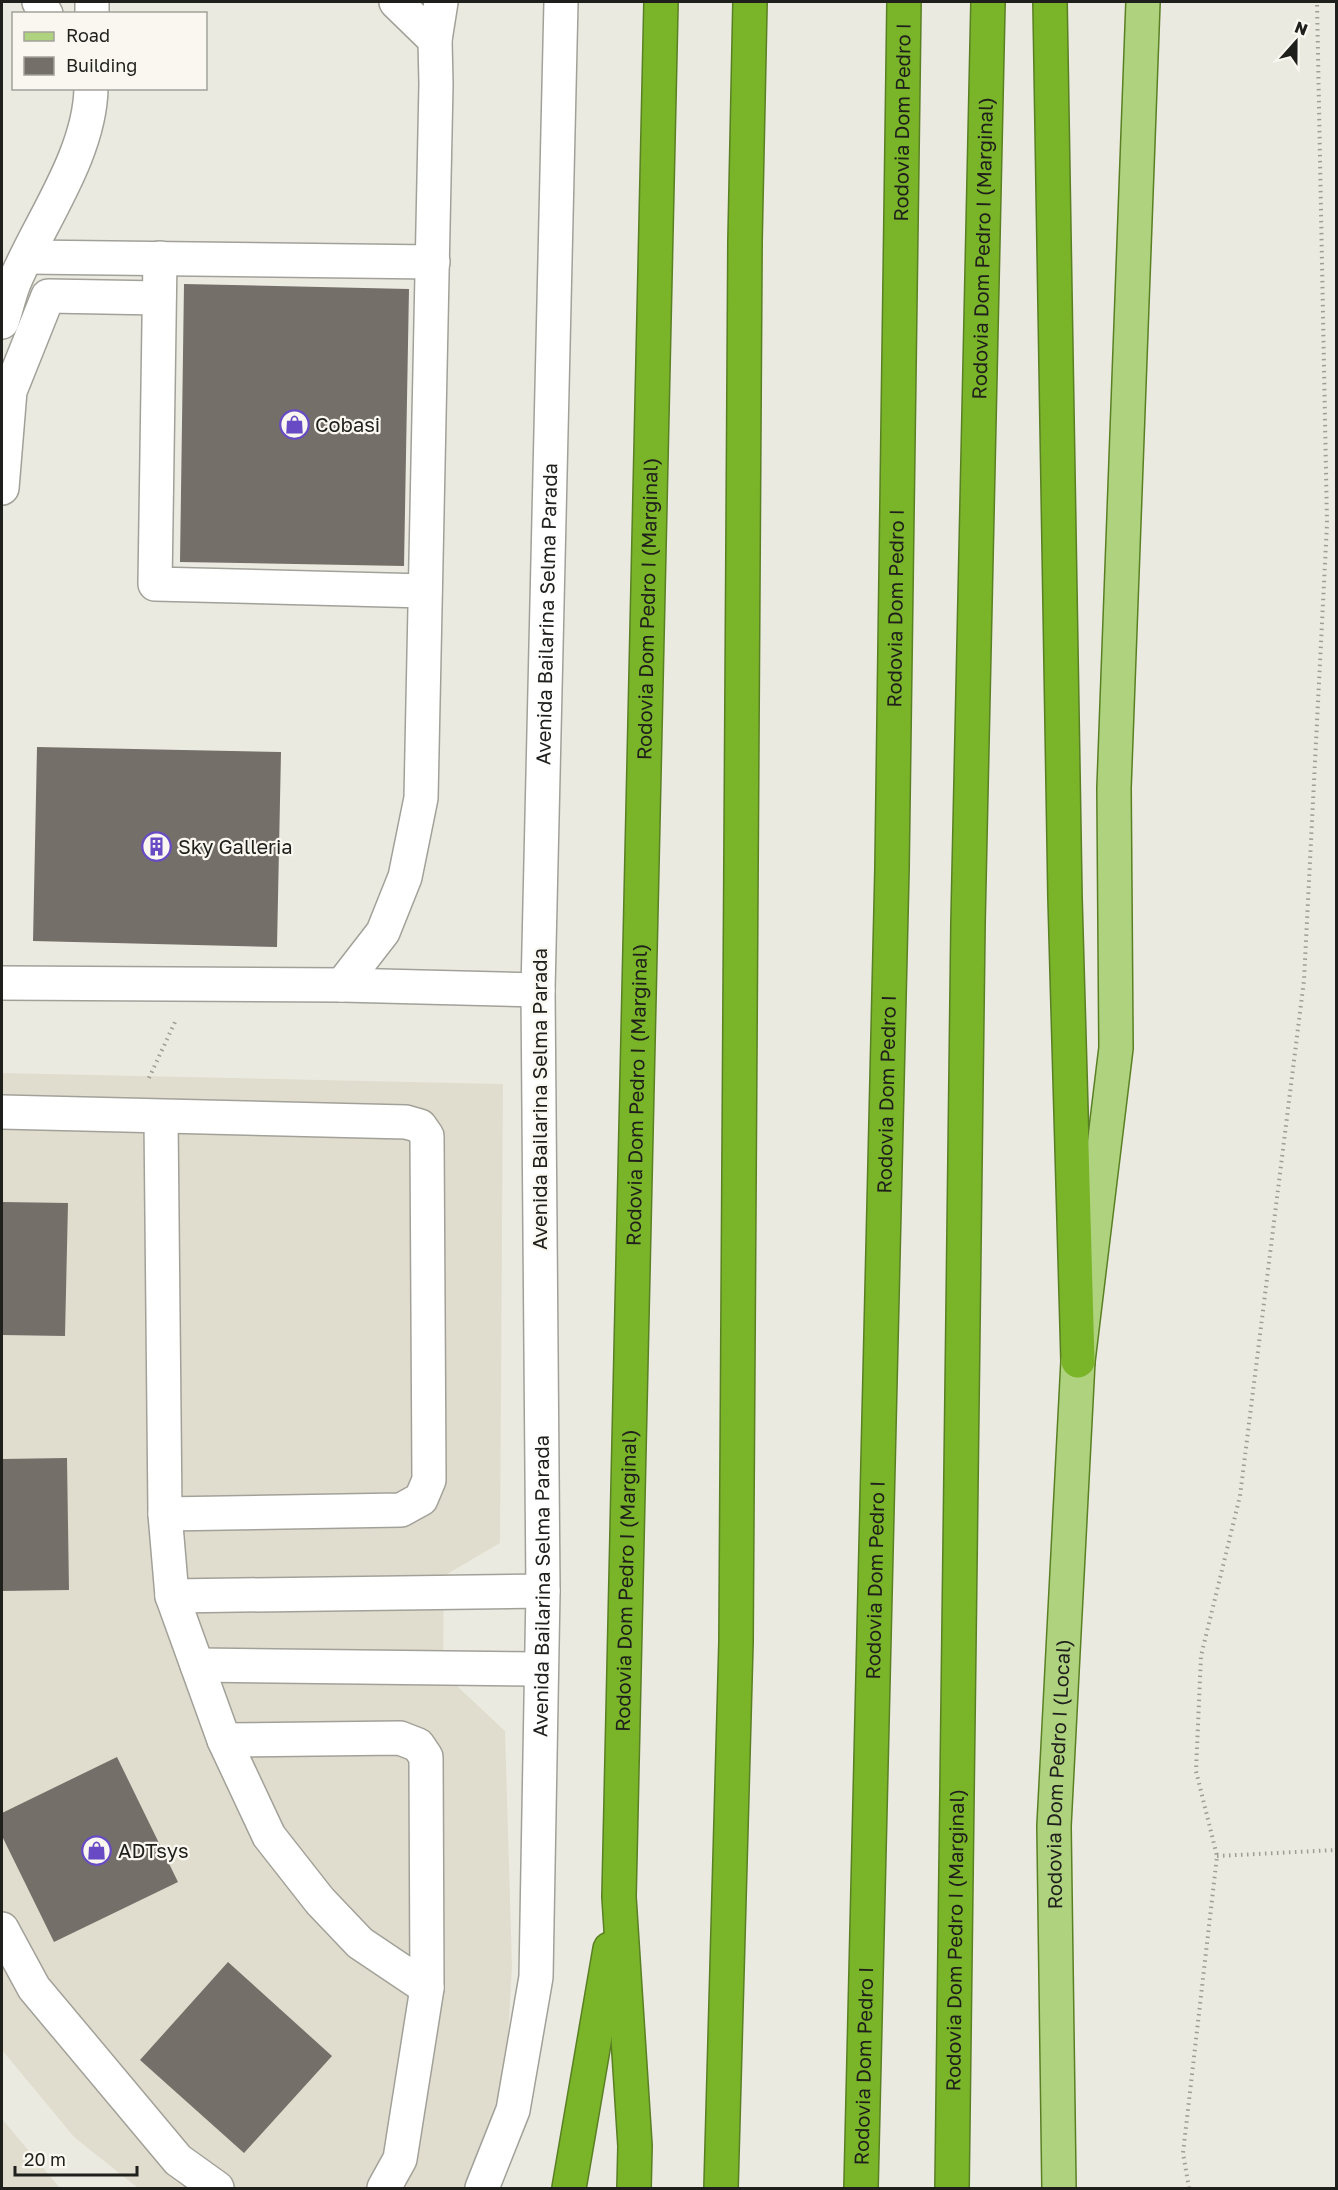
<svg xmlns="http://www.w3.org/2000/svg" width="1338" height="2190" font-family="'Golos Text',sans-serif">
	<rect width="100%" height="100%" fill="#ebeae1"/>
	<path fill="#e1ddce" d="M2,1073L503,1084L500,1543L444,1576L443,1673L505,1731L512,1966L504,2110L478,2188H138L74,2137L2,2050Z
		M2,2119L60,2188H2Z"/>
	<path fill="#756f6a" d="M184,284L409,289L404,566L180,562Z
		M37,747L281,752L277,947L33,941Z
		M2,1202L68,1203L65,1336L2,1335Z
		M67,1458L69,1590L2,1591V1459Z
		M117,1757L178,1882L54,1942L2,1836V1813Z
		M228,1962L332,2056L244,2153L140,2060Z"/>
	<g fill="none" stroke-linecap="round" stroke-linejoin="round">
		<defs>
			<g id="minor">
				<path d="M39,2L46,14"/>
				<path d="M396,2L435,40"/>
				<path d="M92,14V2"/>
				<path d="M27,257L433,262"/>
				<path d="M160,258L155,584L425,591"/>
				<path d="M2,322C6,310 9,296 14,283C39,223 90,155 91,88"/>
				<path d="M2,488L10,391L48,296L159,298"/>
				<path d="M2,983L342,985L538,990"/>
				<path d="M342,985L383,932L405,877L421,798L436,84L435,40L441,2"/>
				<path d="M2,1112L406,1122L420,1126L427,1136L429,1480L421,1499L401,1510L165,1514"/>
				<path d="M161,1118L165,1514L172,1596L224,1740L269,1836L320,1901L360,1943L427,1988"/>
				<path d="M172,1596L543,1591"/>
				<path d="M197,1665L540,1669"/>
				<path d="M224,1740L400,1738L418,1745L426,1757L427,1988L400,2159L384,2188"/>
				<path d="M2,1929L34,1988L178,2160L217,2188"/>
				<path id="s1" d="M482,2188L513,2110L536,1977L543,1591L538,990L561,2"/>
			</g>
			<g id="major">
				<path id="s2" d="M1059,2188L1054,1826L1078,1361L1116,1048L1114,788L1143,2"/>
			</g>
			<g id="highway">
				<path d="M1050,2L1065,898L1078,1361"/>
				<path d="M569,2188L610,1949"/>
				<path id="s3" d="M634,2188L635,2146L619,1897L661,2"/>
				<path d="M721,2188L736,1642L745,241L750,2"/>
				<path id="s4" d="M861,2188L892,868L904,2"/>
				<path id="s5" d="M952,2188L968,923L988,2"/>
			</g>
		</defs>
		<use href="#minor" stroke="#a2a199" stroke-width="36"/>
		<use href="#major" stroke="#5a8024" stroke-width="36"/>
		<use href="#highway" stroke="#5a8024" stroke-width="36"/>
		<path stroke="#9e9d96" stroke-width="4" stroke-dasharray="1.5 4.5" stroke-linecap="butt" d="M149,1078L175,1022
			M1217,1856L1336,1850
			M1189,2188L1183,2153L1217,1856L1196,1771L1201,1656L1240,1496L1304,980L1327,524L1317,2"/>
		<use href="#minor" stroke="#fff" stroke-width="33"/>
		<use href="#major" stroke="#afd27f" stroke-width="33"/>
		<use href="#highway" stroke="#7ab429" stroke-width="33"/>
	</g>
	<defs>
		<symbol id="shop-ring" viewBox="-11 -11 22 22"><circle r="9.5" fill="#f9f7ef" stroke="#684bc4" stroke-width="1.5"/><path d="M-5-2.5h2.3a2.7 3.5 0 0 1 5.4 0H5L5.5 6h-11ZM-1.5-2.5h3a1.5 2.3 0 0 0-3 0Z" fill="#684bc4"/></symbol>
		<symbol id="building-ring" viewBox="-11 -11 22 22"><circle r="9.5" fill="#f9f7ef" stroke="#684bc4" stroke-width="1.5"/><path d="M-4-6H4V6H1V3H-1V6H-4ZM-2.5-4.3h1.7v1.8h-1.7ZM.8-4.3h1.7v1.8H.8ZM-2.5-1h1.7V.8h-1.7ZM.8-1h1.7V.8H.8Z" fill="#684bc4"/></symbol>
	</defs>
	<g fill-rule="evenodd">
		<use href="#shop-ring" x="278" y="408" width="33" height="33"/>
		<use href="#building-ring" x="140" y="830" width="33" height="33"/>
		<use href="#shop-ring" x="80" y="1834" width="33" height="33"/>
	</g>
	<g text-anchor="middle" stroke-width="4.5" stroke-linejoin="round" paint-order="stroke">
		<g font-size="20" fill="#1f1f1c" stroke="#f9f7ef">
			<text dy="7" stroke="none"><textPath href="#s4" startOffset="2066">Rodovia Dom Pedro I</textPath></text>
			<text dy="7" stroke="none"><textPath href="#s5" startOffset="1940">Rodovia Dom Pedro I (Marginal)</textPath></text>
			<text dy="7" stroke="none"><textPath href="#s3" startOffset="1580">Rodovia Dom Pedro I (Marginal)</textPath></text>
			<text dy="7" stroke="none"><textPath href="#s4" startOffset="1580">Rodovia Dom Pedro I</textPath></text>
			<text dy="7" stroke="none"><textPath href="#s1" startOffset="1582">Avenida Bailarina Selma Parada</textPath></text>
			<text dy="7" stroke="none"><textPath href="#s3" startOffset="1094">Rodovia Dom Pedro I (Marginal)</textPath></text>
			<text dy="7" stroke="none"><textPath href="#s4" startOffset="1094">Rodovia Dom Pedro I</textPath></text>
			<text transform="translate(540 1099) rotate(-90)" y="7">Avenida Bailarina Selma Parada</text>
			<text dy="7" stroke="none"><textPath href="#s3" startOffset="608">Rodovia Dom Pedro I (Marginal)</textPath></text>
			<text dy="7" stroke="none"><textPath href="#s4" startOffset="608">Rodovia Dom Pedro I</textPath></text>
			<text dy="7" stroke="none"><textPath href="#s1" startOffset="610">Avenida Bailarina Selma Parada</textPath></text>
			<text dy="7" stroke="none"><textPath href="#s2" startOffset="414">Rodovia Dom Pedro I (Local)</textPath></text>
			<text dy="7" stroke="none"><textPath href="#s5" startOffset="248">Rodovia Dom Pedro I (Marginal)</textPath></text>
			<text dy="7" stroke="none"><textPath href="#s4" startOffset="122">Rodovia Dom Pedro I</textPath></text>
		</g>
		<g font-size="20" fill="#1f1f1c" stroke="#f9f7ef" text-anchor="start">
			<text x="315" y="432">Cobasi</text>
			<text x="178" y="854">Sky Galleria</text>
			<text x="118" y="1858">ADTsys</text>
		</g>
	</g>
	<rect width="1338" height="2190" fill="none" stroke="#1f1f1c" stroke-width="6"/>
	<rect x="12" y="12" width="195" height="78" fill="#f9f7ef" stroke="#a2a19b" stroke-width="1.5"/>
	<rect x="24" y="32" width="30" height="9" fill="#afd27f" stroke="#a2a19b" stroke-width="1.5"/>
	<text x="66" y="42" font-size="18" fill="#1f1f1c">Road</text>
	<rect x="24" y="57" width="30" height="18" fill="#756f6a" stroke="#a2a19b" stroke-width="1.5"/>
	<text x="66" y="72" font-size="18" fill="#1f1f1c">Building</text>
	<g transform="translate(1296 42) rotate(21)" stroke="#f9f7ef" stroke-width="4.5" paint-order="stroke">
	<path d="M0-4.5L10 22L0 15L-10 22Z" fill="#1f1f1c"/>
	<text y="-9" font-size="16" font-weight="bold" text-anchor="middle" fill="#1f1f1c">N</text>
	</g>
	<path d="M15 2166v9h122v-9" fill="none" stroke="#1f1f1c" stroke-width="3"/>
	<text x="24" y="2166" font-size="18" fill="#1f1f1c" stroke="#f9f7ef" stroke-width="4.5" paint-order="stroke">20 m</text>
</svg>
